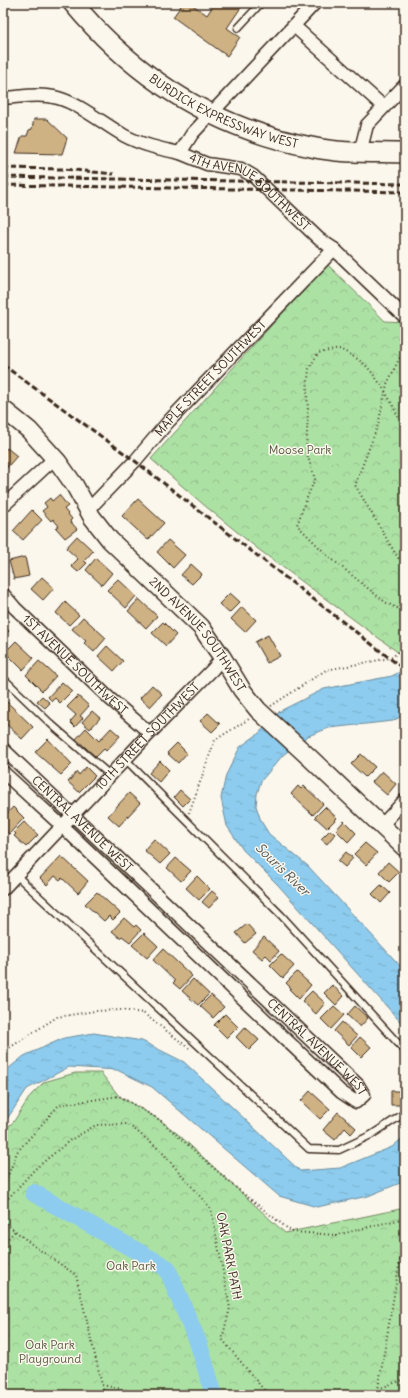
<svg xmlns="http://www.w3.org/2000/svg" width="408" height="1398" font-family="Delius,sans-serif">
	<defs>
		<pattern id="park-crowns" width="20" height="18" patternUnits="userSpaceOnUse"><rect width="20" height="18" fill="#ace1a4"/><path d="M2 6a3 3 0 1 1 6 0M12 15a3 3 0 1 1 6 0" fill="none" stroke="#95c18d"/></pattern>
		<pattern id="water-ripples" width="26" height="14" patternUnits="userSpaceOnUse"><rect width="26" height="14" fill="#8dccee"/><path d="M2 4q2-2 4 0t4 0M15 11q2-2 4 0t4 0" fill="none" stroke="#7bafcc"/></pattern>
	</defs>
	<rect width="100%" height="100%" fill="#fbf7ec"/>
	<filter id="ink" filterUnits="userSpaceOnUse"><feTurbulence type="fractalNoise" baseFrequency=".025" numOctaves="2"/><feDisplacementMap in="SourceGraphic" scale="8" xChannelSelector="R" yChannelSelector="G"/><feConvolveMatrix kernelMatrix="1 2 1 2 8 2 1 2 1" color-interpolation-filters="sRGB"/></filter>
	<g filter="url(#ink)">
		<path fill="url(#park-crowns)" stroke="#748661" d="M328,265L385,321L405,322V656H403L258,549L204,505L151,459L277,319Z
			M75,1073H101L119,1096L160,1120L179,1135L285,1233L405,1208V1395H3V1132L14,1121L31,1095L44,1082Z"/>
		<path fill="url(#water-ripples)" stroke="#6c8b9b" d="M405,669V714L393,721L329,728L308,736L283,755L261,781L257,794L256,806L261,821L269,834L308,866L405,971V1027L278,885L243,850L227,826L221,798L226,775L240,747L258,734L280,711L324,689L392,676Z
			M94,1033L142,1041L184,1062L300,1171L340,1168L392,1147L405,1136V1181L368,1196L317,1207L279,1196L152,1087L117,1070L69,1067L27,1089L3,1125V1073L24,1056L64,1038Z"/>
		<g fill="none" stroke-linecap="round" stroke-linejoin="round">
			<path stroke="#8dccee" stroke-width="18" d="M34,1193L167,1268L199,1345L214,1395"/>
		</g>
		<path fill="#cfb284" stroke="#3b2a1e" d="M183,3H190L207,15L215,3H244L227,28L240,37L227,56L173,17Z
			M34,119H47L67,138L62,154L16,153L22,136H27L29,130L32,129Z
			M7,448L17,456L3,472V453Z
			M59,495L68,506L64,509L72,519L70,521L77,529L65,538L56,528L59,526L53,519L51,521L42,511L47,507L44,503L50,498L52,501Z
			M138,499L164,523L148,540L122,516Z
			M32,510L42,520L23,540L13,531Z
			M77,536L93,551L84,561L87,563L78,572L71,566L78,559L66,548Z
			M168,540L185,555L173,568L157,552Z
			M25,557L29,576L14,579L9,561Z
			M96,558L112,573L102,585L86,570Z
			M191,564L202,574L192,584L181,575Z
			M42,577L54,588L43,600L31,589Z
			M118,579L136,596L126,608L107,590Z
			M230,593L240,602L229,613L219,604Z
			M139,599L157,616L146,628L128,611Z
			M65,602L79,615L69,625L56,613Z
			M242,607L256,620L245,632L231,619Z
			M83,617L106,638L94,652L84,643L86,641L72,629Z
			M163,622L176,635L166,646L152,633Z
			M3,626L9,631L3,637Z
			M268,635L280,656L267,663L255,642Z
			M16,641L34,658L23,670L5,652Z
			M107,646L123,661L114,671L98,656Z
			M39,661L56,676L42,691L26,675Z
			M62,682L72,691L60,703L55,698L52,701L48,697Z
			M152,685L162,694L150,707L140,698Z
			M42,696L50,703L45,708L37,701Z
			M78,696L89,706L80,716L83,718L75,727L70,722L76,715L67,707Z
			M7,702L33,727L22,739L3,721V706Z
			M92,711L100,718L90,729L82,722Z
			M208,713L220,724L212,732L200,721Z
			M86,728L99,741L111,728L120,736L106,751L104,749L96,757L76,739Z
			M48,739L72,764L61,775L35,752Z
			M177,743L187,753L178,763L167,753Z
			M361,754L375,767L365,777L351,764Z
			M160,761L169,770L159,782L149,773Z
			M86,767L95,776L79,792L68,782L77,772L79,775Z
			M382,771L396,784L387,795L372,782Z
			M298,786L301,789L304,786L323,804L313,815L291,794Z
			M180,790L190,799L183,806L174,797Z
			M129,793L140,803L119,826L108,816Z
			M13,807L24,818L9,834L3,828V818Z
			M325,807L337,818L327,828L315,817Z
			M344,821L356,833L348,842L336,830Z
			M24,822L38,835L26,847L14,836L16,834L14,832Z
			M330,830L335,834L327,844L321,839Z
			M154,839L170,854L160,864L144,850Z
			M365,843L377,853L366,865L354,854Z
			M346,852L353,858L345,867L338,861Z
			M61,856L88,881L78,893L62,878L60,880L55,876L47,885L40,878Z
			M176,858L191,871L181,881L167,868Z
			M388,862L399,872L389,882L379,872Z
			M197,876L210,889L199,900L186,888Z
			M381,885L390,893L381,903L372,894Z
			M212,891L219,897L209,908L202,902Z
			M97,892L120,913L113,920L109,916L104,921L85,904Z
			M124,918L134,927L136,925L141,930L130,942L122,936L120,938L112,931Z
			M247,924L256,934L245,943L236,933Z
			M144,933L158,946L147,958L132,945Z
			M264,937L279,951L271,960L266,955L262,959L252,950Z
			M163,949L192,976L180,989L173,983L175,981L153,960Z
			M281,954L294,966L283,978L270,965Z
			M297,972L311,985L299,999L289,989L291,988L286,983Z
			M193,979L209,994L198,1005L182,991Z
			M332,985L344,996L336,1005L324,993Z
			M312,991L325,1003L316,1014L302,1001Z
			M211,995L224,1007L213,1018L200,1006Z
			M334,1006L344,1015L331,1029L321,1019Z
			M355,1006L368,1018L360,1027L347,1015Z
			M225,1014L238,1027L227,1038L214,1025Z
			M342,1022L357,1036L349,1045L334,1031Z
			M245,1027L259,1040L249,1050L236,1037Z
			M360,1037L371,1047L361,1057L351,1047Z
			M310,1091L330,1109L320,1119L301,1101Z
			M391,1091H404L405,1105H391Z
			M338,1112L356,1128L351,1134L345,1128L335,1140L323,1130Z"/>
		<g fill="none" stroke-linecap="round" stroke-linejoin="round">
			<defs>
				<path id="lane" d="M238,28L261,3
					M3,678L51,724L110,775
					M125,759L281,915L405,1051
					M16,875L309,1149L339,1150L371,1135L405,1113"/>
				<g id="street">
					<path d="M294,26L384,107"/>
					<path d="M3,98C21,97 40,93 58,98C80,104 105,125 125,136C142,145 161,149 180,153L192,134L315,3"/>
					<path id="s1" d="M180,153L207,164L241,169L253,176L319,239L334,249L405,317"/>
					<path d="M360,153L367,125L405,85"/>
					<path d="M3,506L55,458"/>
					<path id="s2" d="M88,510L135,461L169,421L334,249"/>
					<path id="s3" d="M3,594L15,608L109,698L150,733"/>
					<path id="s4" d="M3,749L358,1085L364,1095L356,1102L341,1092L62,826L3,772"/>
					<path d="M381,826L405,800"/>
					<path id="s5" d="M3,889L150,733L213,669L222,657"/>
				</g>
				<g id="secondary">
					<path id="s6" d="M3,409L29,430L58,462L75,486L92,517L110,540L201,627L222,657L242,690L258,710L309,757L405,848"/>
				</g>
				<g id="primary">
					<path id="s7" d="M73,3C136,79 214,128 311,147C342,154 374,152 405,153"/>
				</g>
			</defs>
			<use href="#lane" stroke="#3b2a1e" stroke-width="9"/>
			<use href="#street" stroke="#3b2a1e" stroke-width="15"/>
			<use href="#secondary" stroke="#3b2a1e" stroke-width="20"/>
			<use href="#primary" stroke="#3b2a1e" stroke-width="22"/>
			<path stroke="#3b2a1e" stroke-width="2" stroke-dasharray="1 3" stroke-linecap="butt" d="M405,347L387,384L378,425L355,485L398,558H405
				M405,436C399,414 383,385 368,368C361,360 349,354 340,349L318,353L309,369L307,391L308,413L306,451L315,479L306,500L297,525L328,556L385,602L405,612
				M405,463L400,469L405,483
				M271,706L326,670L390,658L405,648
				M189,813L215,740L249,719
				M3,1052L57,1017L95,1011L121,1010L143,1013L189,1048
				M3,1189L17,1152L59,1105L119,1096L160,1120L235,1187L292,1232L337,1235L401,1219V1254L378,1389
				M3,1204L35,1169L69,1141L96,1125L128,1124L161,1151L211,1209L230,1308L222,1339L268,1395
				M3,1221L34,1246L76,1275L102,1385L136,1392L138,1395
				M3,1244L15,1231
				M102,1385L104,1395
				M373,1395L378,1389L405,1379"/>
			<use href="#lane" stroke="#fbf7ec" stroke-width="6"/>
			<use href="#street" stroke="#fbf7ec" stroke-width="12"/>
			<use href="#secondary" stroke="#fbf7ec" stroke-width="17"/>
			<use href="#primary" stroke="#fbf7ec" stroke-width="19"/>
			<path stroke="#3b2a1e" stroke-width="3" stroke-dasharray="6 3" stroke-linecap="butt" d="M3,168L64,169L114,174
				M3,177L405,184
				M3,185L405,192
				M3,365L135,461L405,670"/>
		</g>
	</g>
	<g text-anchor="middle" stroke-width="3" stroke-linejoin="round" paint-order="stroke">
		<g font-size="12" fill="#3b2a1e" stroke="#fbf7ec">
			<text dy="4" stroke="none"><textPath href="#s7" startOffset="189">BURDICK EXPRESSWAY WEST</textPath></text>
			<text dy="4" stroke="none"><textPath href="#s1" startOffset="82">4TH AVENUE SOUTHWEST</textPath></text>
			<text dy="4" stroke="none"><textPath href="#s2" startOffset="180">MAPLE STREET SOUTHWEST</textPath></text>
			<text dy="4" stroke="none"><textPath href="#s6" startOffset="300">2ND AVENUE SOUTHWEST</textPath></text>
			<text dy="4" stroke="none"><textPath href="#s3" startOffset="101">1ST AVENUE SOUTHWEST</textPath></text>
			<text dy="4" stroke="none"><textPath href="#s5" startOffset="210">10TH STREET SOUTHWEST</textPath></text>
			<text dy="4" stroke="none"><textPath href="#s4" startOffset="109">CENTRAL AVENUE WEST</textPath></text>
			<text dy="4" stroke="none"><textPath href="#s4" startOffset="433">CENTRAL AVENUE WEST</textPath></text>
			<text transform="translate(229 1256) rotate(79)" y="4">OAK PARK PATH</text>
		</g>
		<g font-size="12" fill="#575840" stroke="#fbf7ec">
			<text x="300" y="454">Moose Park</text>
			<text x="131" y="1270">Oak Park</text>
			<text x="50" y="1349">Oak Park<tspan x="50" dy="14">Playground</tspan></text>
		</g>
		<g font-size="13" font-style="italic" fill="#505252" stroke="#fbf7ec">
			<text transform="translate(283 869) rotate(44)" y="5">Souris River</text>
		</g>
	</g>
	<rect width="408" height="1398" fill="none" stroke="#fbf7ec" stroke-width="16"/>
	<rect x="8" y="8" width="392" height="1382" fill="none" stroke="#3b2a1e" stroke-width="1.5" filter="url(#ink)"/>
</svg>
